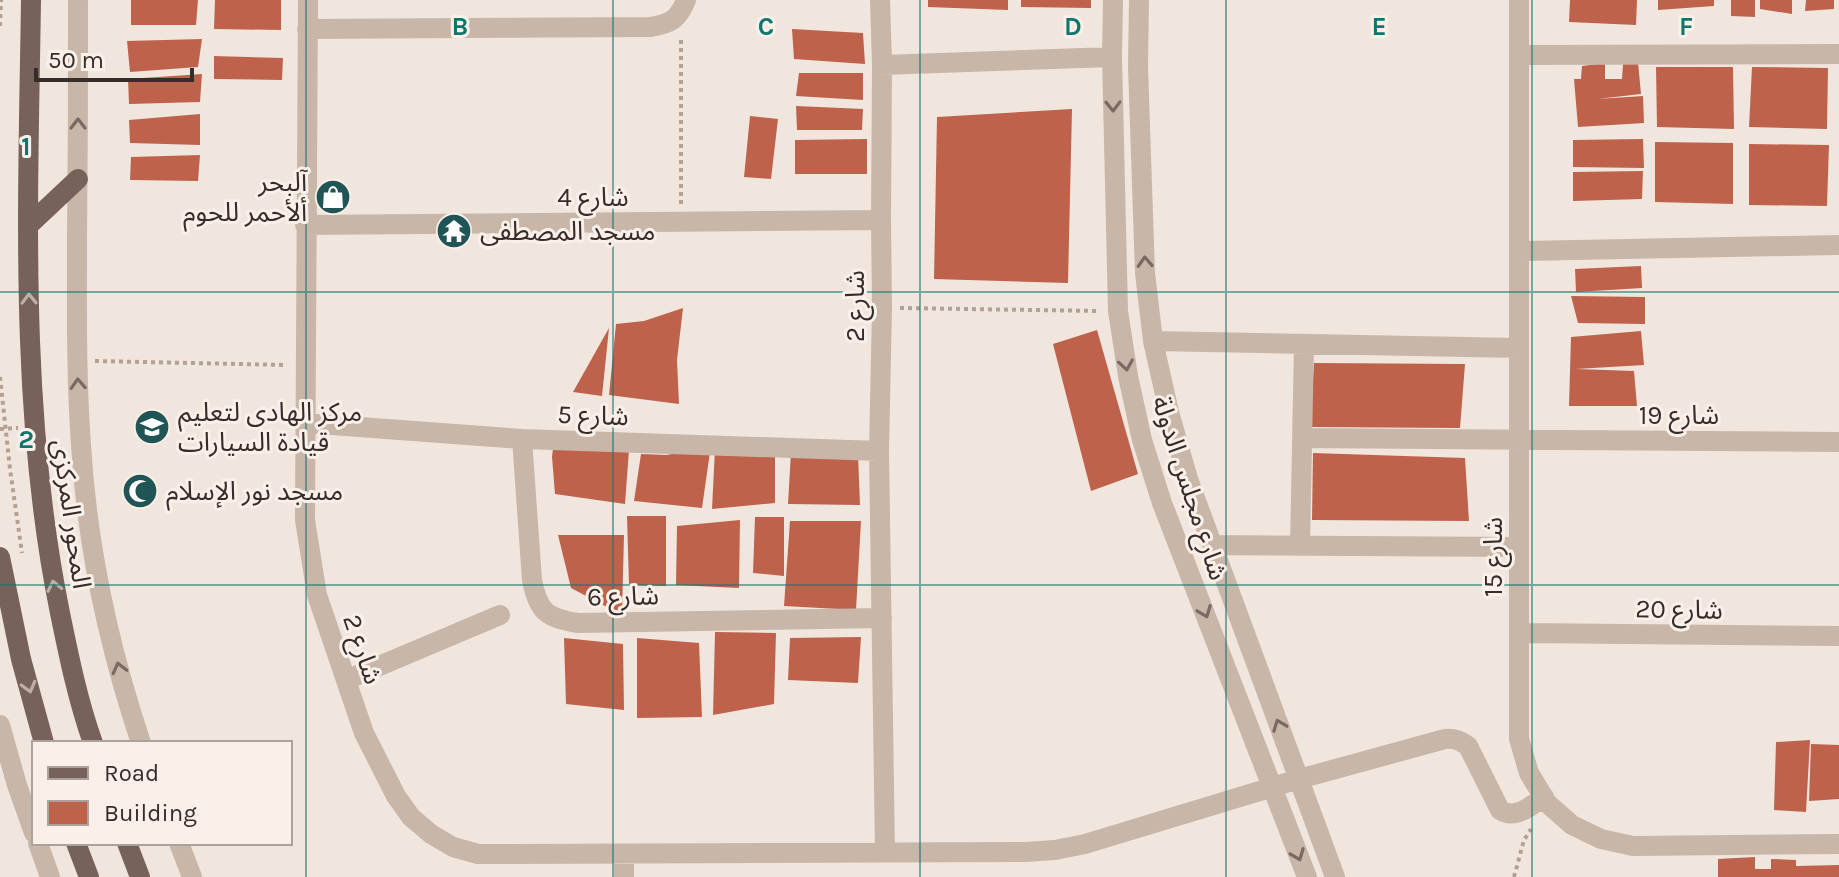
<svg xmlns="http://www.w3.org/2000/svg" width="1839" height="877" font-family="Karla,'Noto Sans Arabic',sans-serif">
	<rect width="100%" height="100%" fill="#f1e6dd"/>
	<path fill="#bf624c" d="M131,0H198L196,25H131Z
		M215,0H281V30L214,29Z
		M928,0H1008V10L928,7Z
		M1021,0H1091V8L1021,7Z
		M1570,0H1637L1636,25L1569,22Z
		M1658,0H1714V6L1658,10Z
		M1731,0H1755V17L1731,16Z
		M1760,0H1792V14L1760,9Z
		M1806,0H1834V9L1805,11Z
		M792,29L863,33L865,64L794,59Z
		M202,39L198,67L130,72L127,41Z
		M214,56L283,58L282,80L214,79Z
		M1638,62L1641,94L1597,99L1643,96L1644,123L1578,127L1574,79H1581L1582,66L1605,63V79H1622L1623,64Z
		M1656,67H1733L1734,129L1657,127Z
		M1752,67L1828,68L1827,129L1749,127Z
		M799,73H863V100L796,96Z
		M202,74L200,102L129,104L128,79Z
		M796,106L863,109L862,130H797Z
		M1072,109L1068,283L934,279L937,117Z
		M200,114V145L130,143L129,120Z
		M750,116L778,119L771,179L744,177Z
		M867,139V174H795V140Z
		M1643,139L1644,168L1573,167V140Z
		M1655,142L1733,143V204L1655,202Z
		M1749,144L1829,145L1827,206L1749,205Z
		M200,155L198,181L130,180L131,157Z
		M1643,171L1642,199L1573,201V172Z
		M1641,266L1642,288L1576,292L1575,269Z
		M1571,296L1645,297V324L1578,323Z
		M683,308L677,360L679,404L609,395L616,324L644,321Z
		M609,328L602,396L573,392Z
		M1097,330L1138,474L1091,491L1053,344Z
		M1641,331L1644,365L1576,369L1634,371L1637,406H1569L1571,337Z
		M1314,363L1465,364L1460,428L1310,427Z
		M554,440L629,450L625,504L555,494L552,457Z
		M711,445L702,508L634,501L641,454L667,455Z
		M715,449L775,453V503L712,509Z
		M791,452L858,454L860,505L788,504Z
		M1313,453L1465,458L1469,521L1312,520Z
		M627,516H666V586L629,585Z
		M755,517H784V576L753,573Z
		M740,520L739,588L676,585L677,526Z
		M790,521H861L856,610L784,606Z
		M558,535H624L622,615L571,588Z
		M715,632L776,633L774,704L713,715Z
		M861,637L858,683L788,680L790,638Z
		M564,638L623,644L624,710L566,704Z
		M637,638L699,643L702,717L637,718Z
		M1810,740L1806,812L1774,810L1776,742Z
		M1811,744L1839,745V799L1809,801Z
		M1755,857V869H1771V859L1796,860V866L1839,865V877H1718V859Z"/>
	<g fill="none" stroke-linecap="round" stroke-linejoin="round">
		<path stroke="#b4a093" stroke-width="4" stroke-dasharray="4 4" stroke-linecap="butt" d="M0,26L1,0
			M681,204V36
			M900,308L1099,311
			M95,361L287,365
			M0,377L10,469L22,553
			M0,429L18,428
			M1514,877L1524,840L1531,829"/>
		<path stroke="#c8b6a9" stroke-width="20" d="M78,0C78,79 78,159 77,238C77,307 76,376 81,445C87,546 109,647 141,743
			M308,0L305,520L317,595L364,733L396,796L411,817L431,834L453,847L478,854L1025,852L1055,850L1085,844L1299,779L1445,739C1454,738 1460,740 1468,746L1500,810C1516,820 1530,806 1544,797
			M880,0L882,65L881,220L882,308L879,451L885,853
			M1113,0L1112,57L1118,311L1128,376L1142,440L1162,503L1307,877
			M1139,0L1138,67L1145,273L1153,341L1169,412L1188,479L1335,877
			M1519,0V739L1529,773L1547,803L1572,825L1601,839L1633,846L1839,844
			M307,29L650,27C670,24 678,20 686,0
			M1519,55L1839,54
			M882,65L1112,57
			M305,225L881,220
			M1519,251L1839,245
			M1153,341L1519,348
			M305,423L522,439L879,451
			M1302,438L1839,442
			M522,439L532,580C538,611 546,618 578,623L882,618
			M1212,545L1519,547
			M1300,546L1304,344
			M1519,633L1839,636
			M346,680L500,615
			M0,725L17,785L34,833
			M38,843L50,877
			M179,843L192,877
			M624,854V877"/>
		<path stroke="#77625b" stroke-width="20" d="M31,0C28,205 19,412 60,613C69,657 78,701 93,743
			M29,225L78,179
			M0,557L21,659L44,743
			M76,843L89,877
			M127,843L140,877"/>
	</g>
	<defs><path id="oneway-chevron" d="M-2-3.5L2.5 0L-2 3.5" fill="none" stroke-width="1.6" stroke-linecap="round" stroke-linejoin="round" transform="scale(2)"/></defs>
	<g stroke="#786a63">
		<use href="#oneway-chevron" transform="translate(1113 106) rotate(89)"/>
		<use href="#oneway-chevron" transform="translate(78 124) rotate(-90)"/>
		<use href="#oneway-chevron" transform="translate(1145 262) rotate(-93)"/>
		<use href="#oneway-chevron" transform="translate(1126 365) rotate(81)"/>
		<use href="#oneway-chevron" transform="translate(78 384) rotate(-93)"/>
		<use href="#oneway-chevron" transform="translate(1205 612) rotate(69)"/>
		<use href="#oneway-chevron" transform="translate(119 668) rotate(-104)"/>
		<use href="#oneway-chevron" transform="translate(1279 725) rotate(-111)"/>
		<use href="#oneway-chevron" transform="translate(1298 855) rotate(69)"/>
	</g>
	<g stroke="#beb0a9">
		<use href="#oneway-chevron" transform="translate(29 299) rotate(-91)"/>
		<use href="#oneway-chevron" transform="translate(54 586) rotate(-102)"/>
		<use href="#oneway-chevron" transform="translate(29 687) rotate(75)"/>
	</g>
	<path fill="none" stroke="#0f766e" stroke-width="2" stroke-opacity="0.55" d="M306,0V877M613,0V877M920,0V877M1226,0V877M1532,0V877M0,292H1839M0,585H1839"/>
	<defs>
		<symbol id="shop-disc" viewBox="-11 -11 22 22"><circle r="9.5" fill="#205455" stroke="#f9f0e9"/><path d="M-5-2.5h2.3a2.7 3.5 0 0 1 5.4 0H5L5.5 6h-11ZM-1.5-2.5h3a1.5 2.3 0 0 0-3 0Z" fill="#fff"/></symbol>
		<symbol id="temple-disc" viewBox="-11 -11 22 22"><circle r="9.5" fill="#205455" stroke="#f9f0e9"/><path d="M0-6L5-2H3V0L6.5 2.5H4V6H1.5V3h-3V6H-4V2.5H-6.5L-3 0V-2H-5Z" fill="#fff"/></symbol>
		<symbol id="school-disc" viewBox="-11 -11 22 22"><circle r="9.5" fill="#205455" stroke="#f9f0e9"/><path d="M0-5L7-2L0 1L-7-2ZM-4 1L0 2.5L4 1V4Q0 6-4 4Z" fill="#fff"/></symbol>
		<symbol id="mosque-disc" viewBox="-11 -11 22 22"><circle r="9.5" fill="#205455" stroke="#f9f0e9"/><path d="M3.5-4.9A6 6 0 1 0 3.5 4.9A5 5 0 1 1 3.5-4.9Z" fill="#fff"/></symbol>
	</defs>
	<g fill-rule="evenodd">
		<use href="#shop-disc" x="313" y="177" width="40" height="40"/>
		<use href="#temple-disc" x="434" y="211" width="40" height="40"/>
		<use href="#school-disc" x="132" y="407" width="40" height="40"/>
		<use href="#mosque-disc" x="120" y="471" width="40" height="40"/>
	</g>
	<g text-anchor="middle" stroke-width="6" stroke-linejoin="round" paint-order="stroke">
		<g font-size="26" fill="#362c29" stroke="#f9f0e9" text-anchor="start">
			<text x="307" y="191" text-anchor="end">آلبحر<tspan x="307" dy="30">ألأحمر للحوم</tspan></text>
			<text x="480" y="240">مسجد المصطفى</text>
			<text x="178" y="421">مركز الهادى لتعليم<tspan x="178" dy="30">قيادة السيارات</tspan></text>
			<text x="166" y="500">مسجد نور الإسلام</text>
		</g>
		<g font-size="26" fill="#362c29" stroke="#f9f0e9">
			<text x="593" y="206">شارع 4</text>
			<text transform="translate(855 306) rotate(-90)" y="9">شارع 2</text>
			<text transform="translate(593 415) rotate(2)" y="9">شارع 5</text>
			<text x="1679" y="424">شارع 19</text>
			<text transform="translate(1190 488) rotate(72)" y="9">شارع مجلس الدولة</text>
			<text transform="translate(72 514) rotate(82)" y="9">المحور المركزى</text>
			<text transform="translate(1493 557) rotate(-90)" y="9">شارع 15</text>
			<text transform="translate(623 596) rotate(-1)" y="9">شارع 6</text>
			<text transform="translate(1679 609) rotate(1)" y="9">شارع 20</text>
			<text transform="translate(363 649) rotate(71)" y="9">شارع 2</text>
		</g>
	</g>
	<g font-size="26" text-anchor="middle" font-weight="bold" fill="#0f766e" stroke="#f9f0e9" stroke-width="6" stroke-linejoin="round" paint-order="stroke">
		<text x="460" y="35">B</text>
		<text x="766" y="35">C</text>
		<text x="1073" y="35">D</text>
		<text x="1379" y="35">E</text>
		<text x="1686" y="35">F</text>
		<text x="26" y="155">1</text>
		<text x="26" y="448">2</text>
	</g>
	<rect x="32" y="741" width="260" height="104" fill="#f9f0e9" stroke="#aba29c" stroke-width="2"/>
	<rect x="48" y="767" width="40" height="12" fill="#77625b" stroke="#aba29c" stroke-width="2"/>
	<text x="104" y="781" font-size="24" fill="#362c29">Road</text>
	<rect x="48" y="801" width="40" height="24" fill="#bf624c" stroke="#aba29c" stroke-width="2"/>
	<text x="104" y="821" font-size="24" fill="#362c29">Building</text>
	<path d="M36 68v12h156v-12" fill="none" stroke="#362c29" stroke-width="4"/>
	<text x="48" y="68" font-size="24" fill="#362c29" stroke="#f9f0e9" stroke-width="6" paint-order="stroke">50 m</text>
</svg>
